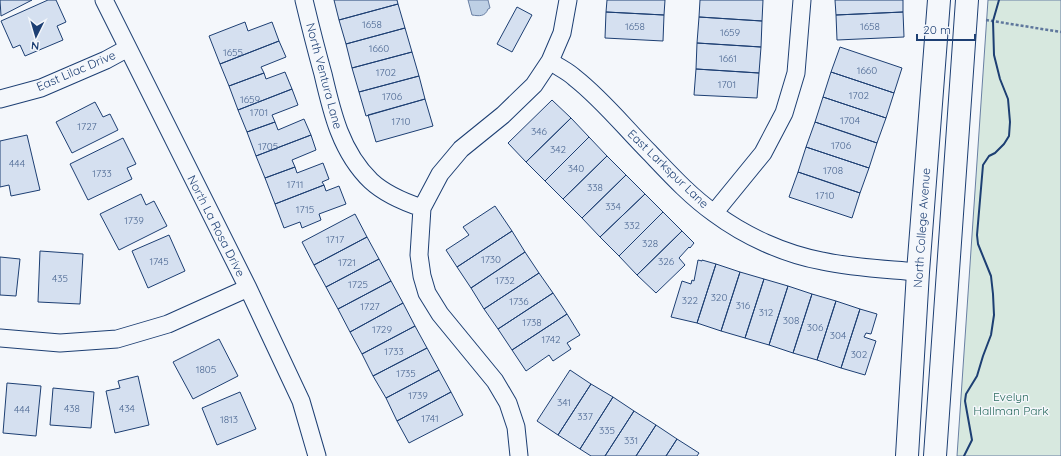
<svg xmlns="http://www.w3.org/2000/svg" width="1061" height="456" font-family="Quicksand,sans-serif">
	<rect width="100%" height="100%" fill="#f4f7fb"/>
	<path fill="#d7e8df" stroke="#687fa3" d="M988,0H1061V456H957Z"/>
	<path fill="#bed0e5" stroke="#687fa3" d="M468,0H488L490,8L488,9C485,17 479,16 472,15Z"/>
	<path fill="#d5e0f0" stroke="#1d3f73" d="M0,0H32L1,16Z
		M48,0H56L66,22L57,26L63,40L25,56L20,45L13,48L1,21Z
		M334,0H397L398,4L339,20Z
		M607,0H665L664,15L606,12Z
		M700,0H763L762,21L699,17Z
		M835,0H903V12L836,15Z
		M398,4L405,28L346,44L339,20Z
		M517,7L532,15L512,52L497,44Z
		M606,12L664,15L663,41L605,38Z
		M903,12L904,37L837,40L836,15Z
		M699,17L762,21L761,47L697,43Z
		M245,22L248,31L272,22L279,41L220,64L209,36Z
		M405,28L412,52L352,68L346,44Z
		M279,41L286,57L261,67L264,73L229,86L220,64Z
		M697,43L761,47L759,73L696,69Z
		M840,47L902,68L894,93L831,72Z
		M412,52L419,76L359,92L352,68Z
		M696,69L759,73L757,98L694,95Z
		M285,72L292,89L238,110L229,86L264,73L266,79Z
		M831,72L894,93L886,118L823,97Z
		M419,76L425,99L366,116L359,92Z
		M292,89L298,105L272,115L275,122L247,132L238,110Z
		M823,97L886,118L877,143L815,122Z
		M425,99L433,126L376,142L368,115Z
		M552,100L571,118L526,162L508,143Z
		M95,102L103,117L110,114L118,130L72,153L56,122Z
		M571,118L589,137L545,181L526,162Z
		M304,119L311,135L256,156L247,132L275,122L278,130Z
		M815,122L877,143L869,168L806,147Z
		M27,135L40,190L11,196L9,185L0,187V141Z
		M311,135L316,150L292,160L295,167L265,178L256,156Z
		M589,137L607,156L563,199L545,181Z
		M123,138L136,164L127,168L132,179L88,200L70,164Z
		M806,147L869,168L860,193L798,172Z
		M607,156L626,175L582,218L563,199Z
		M323,163L329,179L322,182L324,185L275,204L265,178L295,167L297,173Z
		M798,172L860,193L852,218L789,197Z
		M626,175L645,194L600,237L582,218Z
		M324,185L326,191L339,186L346,204L319,214L321,220L302,228L300,222L284,228L275,204Z
		M141,194L146,205L154,201L167,226L119,250L100,214Z
		M645,194L663,212L619,256L600,237Z
		M495,206L512,231L457,267L446,250L469,235L463,227Z
		M663,212L682,231L637,275L619,256Z
		M355,214L367,237L314,265L302,242Z
		M512,231L525,252L471,288L457,267Z
		M682,231L694,243L690,248L689,247L679,258L685,265L656,293L637,275Z
		M169,235L185,271L148,288L132,251Z
		M367,237L379,259L326,287L314,265Z
		M40,251L83,254L80,304L38,302Z
		M525,252L539,273L484,309L471,288Z
		M0,257L20,259L16,296L0,295Z
		M379,259L391,281L338,309L326,287Z
		M698,260L702,261V260L716,264L697,323L671,317L682,281L691,284L692,280L694,281Z
		M716,264L740,272L721,331L697,323Z
		M740,272L764,279L745,338L721,331Z
		M539,273L553,293L498,329L484,309Z
		M764,279L788,286L769,345L745,338Z
		M391,281L403,303L350,332L338,309Z
		M788,286L812,294L793,353L769,345Z
		M553,293L567,314L512,350L498,329Z
		M812,294L836,301L817,360L793,353Z
		M836,301L860,309L841,368L817,360Z
		M403,303L415,326L362,354L350,332Z
		M860,309L877,314L871,334L866,333L864,337L876,341L865,375L841,368Z
		M567,314L580,335L567,343L571,349L553,361L549,355L526,371L512,350Z
		M415,326L427,348L373,376L362,354Z
		M219,339L238,376L193,399L173,362Z
		M427,348L439,370L386,398L373,376Z
		M439,370L451,392L397,421L386,398Z
		M570,370L591,384L558,435L537,421Z
		M138,376L149,425L115,433L106,391L120,388L118,381Z
		M7,383L41,386L36,436L3,433Z
		M591,384L613,397L580,449L558,435Z
		M53,388L94,392L91,428L50,425Z
		M240,392L256,429L217,445L202,408Z
		M451,392L463,415L409,443L397,421Z
		M613,397L634,411L605,456H591L580,449Z
		M634,411L656,425L636,456H605Z
		M656,425L677,439L666,456H636Z
		M677,439L699,453L697,456H666Z"/>
	<g fill="none" stroke-linecap="round" stroke-linejoin="round">
		<defs>
			<path id="minor" d="M104,0L248,288L301,401L317,456
				M304,0C310,25 316,49 323,74C332,113 341,152 371,181C385,194 404,202 422,208
				M550,61C558,67 568,71 575,78C603,100 625,128 650,153C670,174 690,196 714,213C745,236 784,254 822,261C853,268 886,269 918,272
				M0,99L41,88L106,60L128,48
				M714,213L763,153L784,113L796,73L802,0
				M0,338L60,343L117,339L168,324L248,288
				M519,456L516,427L508,403L495,381L440,314L427,293L422,276L419,255L422,208L440,174L461,149L503,115L534,85L550,61L562,33L568,0"/>
			<path id="tertiary" d="M907,456L918,272L939,0
				M935,456L967,0"/>
		</defs>
		<use href="#minor" stroke="#1d3f73" stroke-width="19"/>
		<use href="#tertiary" stroke="#1d3f73" stroke-width="24"/>
		<path stroke="#5e769c" stroke-width="2.5" stroke-dasharray="3 2" stroke-linecap="butt" d="M986,20L1061,32"/>
		<use href="#minor" stroke="#f4f7fb" stroke-width="17"/>
		<use href="#tertiary" stroke="#f4f7fb" stroke-width="22"/>
		<path stroke="#1d3f73" stroke-width="2" d="M964,456L972,440L965,401L966,394L977,376L983,356L991,335L994,315L993,294L991,276L978,244L977,235L983,165L989,156L995,153L1004,144L1009,136L1010,122L1008,99L1000,79L994,55L993,21L999,0"/>
	</g>
	<g text-anchor="middle" stroke-width="3" stroke-linejoin="round" paint-order="stroke">
		<g font-size="10" fill="#4b6792">
			<text x="372" y="28">1658</text>
			<text x="635" y="30">1658</text>
			<text x="870" y="30">1658</text>
			<text x="730" y="36">1659</text>
			<text x="379" y="52">1660</text>
			<text x="233" y="56">1655</text>
			<text x="728" y="62">1661</text>
			<text x="867" y="74">1660</text>
			<text x="386" y="76">1702</text>
			<text x="727" y="88">1701</text>
			<text x="859" y="99">1702</text>
			<text x="392" y="100">1706</text>
			<text x="250" y="103">1659</text>
			<text x="259" y="116">1701</text>
			<text x="850" y="124">1704</text>
			<text x="401" y="125">1710</text>
			<text x="87" y="130">1727</text>
			<text x="539" y="135">346</text>
			<text x="841" y="149">1706</text>
			<text x="268" y="150">1705</text>
			<text x="558" y="153">342</text>
			<text x="17" y="167">444</text>
			<text x="576" y="172">340</text>
			<text x="833" y="174">1708</text>
			<text x="102" y="177">1733</text>
			<text x="295" y="188">1711</text>
			<text x="595" y="191">338</text>
			<text x="825" y="199">1710</text>
			<text x="613" y="210">334</text>
			<text x="305" y="213">1715</text>
			<text x="134" y="224">1739</text>
			<text x="632" y="229">332</text>
			<text x="335" y="243">1717</text>
			<text x="650" y="247">328</text>
			<text x="491" y="263">1730</text>
			<text x="159" y="265">1745</text>
			<text x="666" y="265">326</text>
			<text x="347" y="266">1721</text>
			<text x="60" y="282">435</text>
			<text x="505" y="284">1732</text>
			<text x="358" y="288">1725</text>
			<text x="719" y="301">320</text>
			<text x="690" y="304">322</text>
			<text x="519" y="305">1736</text>
			<text x="743" y="309">316</text>
			<text x="370" y="310">1727</text>
			<text x="766" y="316">312</text>
			<text x="791" y="324">308</text>
			<text x="532" y="326">1738</text>
			<text x="815" y="331">306</text>
			<text x="382" y="333">1729</text>
			<text x="838" y="339">304</text>
			<text x="551" y="343">1742</text>
			<text x="394" y="355">1733</text>
			<text x="859" y="358">302</text>
			<text x="206" y="373">1805</text>
			<text x="406" y="377">1735</text>
			<text x="418" y="399">1739</text>
			<text x="564" y="406">341</text>
			<text x="72" y="412">438</text>
			<text x="127" y="412">434</text>
			<text x="22" y="413">444</text>
			<text x="585" y="420">337</text>
			<text x="430" y="422">1741</text>
			<text x="229" y="423">1813</text>
			<text x="607" y="434">335</text>
			<text x="631" y="444">331</text>
		</g>
		<g font-size="12" fill="#1d3f73" stroke="#f4f7fb">
			<text transform="translate(76 71) rotate(-23)" y="4">East Lilac Drive</text>
			<text transform="translate(324 76) rotate(75)" y="4">North Ventura Lane</text>
			<text transform="translate(668 169) rotate(44)" y="4">East Larkspur Lane</text>
			<text transform="translate(216 226) rotate(63)" y="4">North La Rosa Drive</text>
			<text transform="translate(922 228) rotate(-86)" y="4">North College Avenue</text>
		</g>
		<g font-size="12" fill="#2c6c60" stroke="#f4f7fb">
			<text x="1011" y="401">Evelyn<tspan x="1011" dy="14">Hallman Park</tspan></text>
		</g>
	</g>
	<g transform="translate(36 36) rotate(185)" stroke="#f4f7fb" stroke-width="3" paint-order="stroke">
	<path d="M0-3L7 15L0 10L-7 15Z" fill="#1d3f73"/>
	<text y="-6" font-size="11" font-weight="bold" text-anchor="middle" fill="#1d3f73">N</text>
	</g>
	<path d="M917 34v6h58v-6" fill="none" stroke="#1d3f73" stroke-width="2"/>
	<text x="923" y="34" font-size="12" fill="#1d3f73" stroke="#f4f7fb" stroke-width="3" paint-order="stroke">20 m</text>
</svg>
